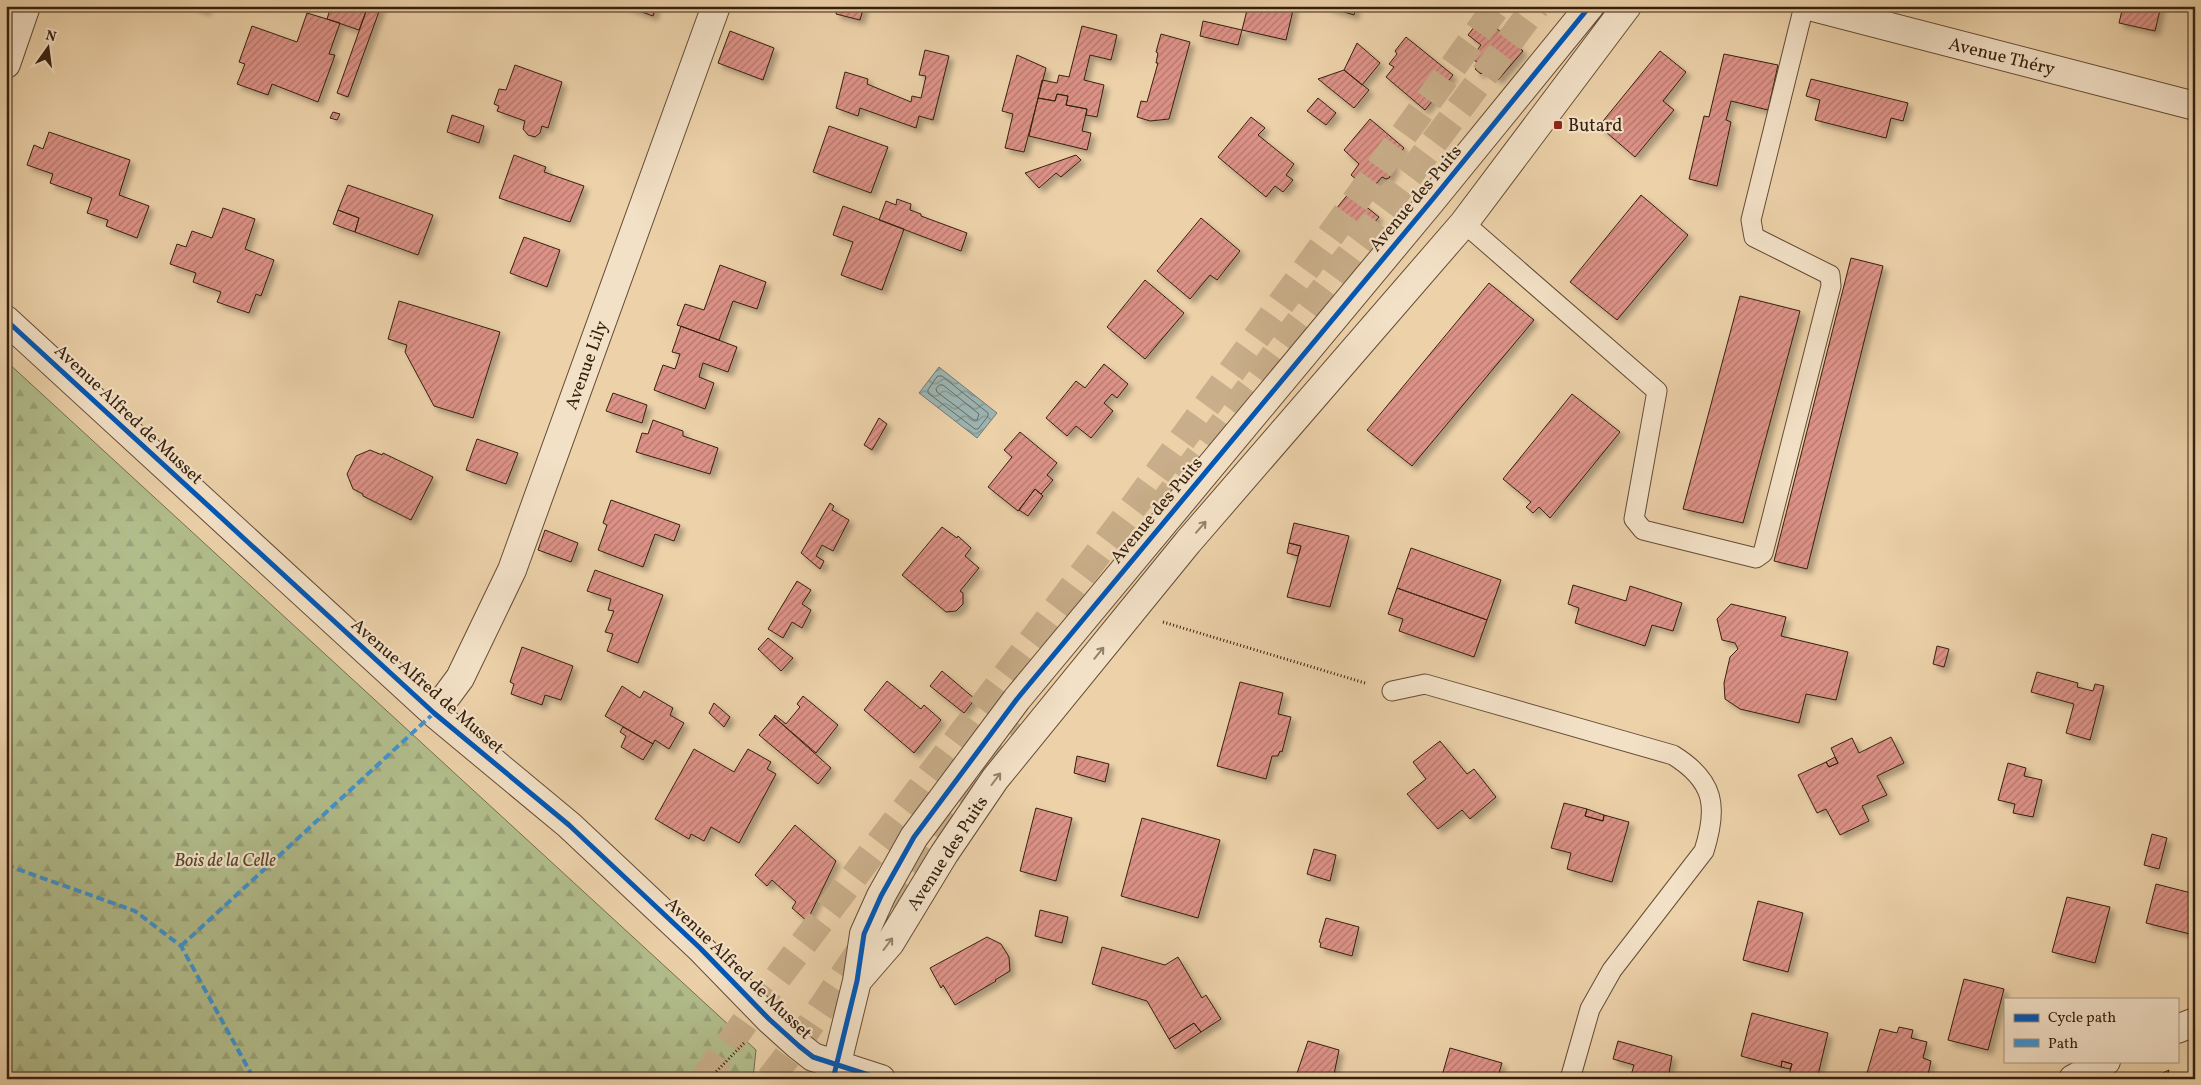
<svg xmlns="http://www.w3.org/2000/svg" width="2201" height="1085" font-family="Vollkorn,serif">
	<defs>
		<pattern id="forest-firs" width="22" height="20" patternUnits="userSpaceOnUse" patternTransform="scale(1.25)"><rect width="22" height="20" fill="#b2bd8c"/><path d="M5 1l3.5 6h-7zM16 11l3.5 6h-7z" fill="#9aa278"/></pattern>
		<pattern id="water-waves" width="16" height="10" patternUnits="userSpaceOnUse" patternTransform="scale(1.25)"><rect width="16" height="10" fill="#9cb5b3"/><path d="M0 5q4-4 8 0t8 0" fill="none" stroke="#809390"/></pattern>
		<pattern id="building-hatch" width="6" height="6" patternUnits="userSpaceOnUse" patternTransform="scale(1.25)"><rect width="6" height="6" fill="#dd9287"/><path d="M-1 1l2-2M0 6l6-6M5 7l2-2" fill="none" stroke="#b4776d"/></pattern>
		<filter id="shadow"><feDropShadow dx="4.5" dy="4.5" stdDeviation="2.5" flood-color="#0004"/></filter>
	</defs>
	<rect width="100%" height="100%" fill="#ecd1a9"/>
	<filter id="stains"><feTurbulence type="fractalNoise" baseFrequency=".004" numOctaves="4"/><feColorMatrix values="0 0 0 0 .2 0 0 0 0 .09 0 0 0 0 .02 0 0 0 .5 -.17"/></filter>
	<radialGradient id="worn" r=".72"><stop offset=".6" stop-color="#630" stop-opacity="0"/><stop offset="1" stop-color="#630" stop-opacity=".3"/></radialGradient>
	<path fill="url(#forest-firs)" stroke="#746e4d" d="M6,361L756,1050L753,1079H6Z"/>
	<path fill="url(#water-waves)" stroke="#737971" d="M939,367L997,413L977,438L919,393Z"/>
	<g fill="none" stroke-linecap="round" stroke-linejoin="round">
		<path stroke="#696a60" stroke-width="1" d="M938,376H942L988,413V416L978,429H975L928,393V390Z
			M940,385H943L979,414L977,420H974L937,392L936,389Z"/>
	</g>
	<path fill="url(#building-hatch)" stroke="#36200e" filter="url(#shadow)" d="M191,6H207L206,11Z
		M331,6H368L359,30L327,19Z
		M368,6H381L348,97L337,93Z
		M625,6H656L653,16Z
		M838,6H864L860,20L836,14Z
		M1248,6L1257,9L1258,6H1294L1286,40L1242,30Z
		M1324,6H1355L1356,7L1354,15Z
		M2123,6H2161L2155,31L2119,23Z
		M307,13L340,23L329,54L335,55L318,102L272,84L268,95L237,84L245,64L239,62L252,26L297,42Z
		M1203,21L1242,30L1238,45L1200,36Z
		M1478,22H1489L1523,51L1498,80L1485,68L1481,74L1475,69L1480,64L1471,58L1481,45L1468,35Z
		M1082,26L1117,35L1111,60L1090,55L1084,80L1104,85L1097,117L1086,115L1087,109L1066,105L1068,96L1057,94L1055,101L1038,98L1042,80L1057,83L1059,75L1069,77Z
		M730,31L774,48L763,80L718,63Z
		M1161,34L1190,42L1169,119L1150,121L1137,117L1141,101L1147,102L1158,63H1156L1158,53L1156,52Z
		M1406,37L1453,75L1425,110L1386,77L1394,67L1389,64L1397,54L1395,51Z
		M1357,43L1380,63L1362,85L1344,70Z
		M925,50L949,56L933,120L919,116L916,128L860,108L858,116L836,108L845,72L868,79L867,84L911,102L912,96L921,98L926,76L919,75Z
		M1660,51L1686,72L1663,101L1674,110L1635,157L1599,126Z
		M1724,54L1778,65L1768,110L1731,101L1726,120L1731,122L1717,186L1689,179L1704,116L1709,117Z
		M1017,55L1046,68L1024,152L1005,148L1013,114L1002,111Z
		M515,65L562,82L548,128L542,126L540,133L535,137L528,135L523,129L525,121L497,111L499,106L494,104L499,89L506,90Z
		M1344,70L1369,90L1354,108L1318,79Z
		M1811,79L1908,103L1903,121L1891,118L1886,138L1815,120L1820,100L1806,96Z
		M1057,94L1068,96L1066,105L1087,109L1082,131L1091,133L1087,150L1029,136L1038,98L1055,101Z
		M1318,98L1336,113L1326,125L1307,111Z
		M333,112L340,114L337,120L330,118Z
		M452,115L484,126L479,143L447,132Z
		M1251,117L1265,128L1258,135L1294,164L1286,175L1293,180L1283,192L1275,186L1266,197L1218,157Z
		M1370,119L1404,148L1393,161L1394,163L1393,165L1395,168L1389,178L1386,179L1382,177L1370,191L1351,175L1359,164L1344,150Z
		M829,126L888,147L871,193L813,172Z
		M49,132L130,160L119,195L149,206L137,238L106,226L108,220L87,213L92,198L50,183L53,174L27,165L34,145L43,149Z
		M514,155L546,167L544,172L584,186L570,222L499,198Z
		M1076,155L1081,160L1061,177L1056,173L1039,188L1025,173Z
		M348,185L433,215L418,255L355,232L359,218L338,210Z
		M1349,193L1379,217L1365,234L1336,209Z
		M1641,195L1688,235L1617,320L1570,282Z
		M897,199L911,204L910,210L921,214V216L967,233L961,251L879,220L886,201L896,205Z
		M843,206L904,229L882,290L841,275L853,242L833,235Z
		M223,208L255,219L245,249L274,260L261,296L256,294L249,313L217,302L221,292L193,282L196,273L170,264L177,244L186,247L192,231L212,238Z
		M338,210L359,218L355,232L333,224Z
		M1201,218L1240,251L1217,280L1210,275L1190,299L1157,271Z
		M524,237L560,250L547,287L510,273Z
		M1851,258L1883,266L1807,569L1774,561Z
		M720,265L766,282L757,309L733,301L719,340L677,325L685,304L704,310Z
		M1145,280L1184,313L1145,359L1107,327Z
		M1489,283L1534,320L1412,466L1367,430Z
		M1740,296L1800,311L1743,523L1683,509Z
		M399,301L500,332L473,418L434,406L405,352L407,345L388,339Z
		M681,326L737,347L728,372L703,363L699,377L714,383L705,409L654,390L663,365L675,369L680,354L672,352Z
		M1104,364L1128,384L1117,398L1112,394L1104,403L1113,411L1091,438L1076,426L1067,436L1046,418L1076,381L1085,388Z
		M2195,367V389L2190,387Z
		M613,393L647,405L642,423L606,411Z
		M1572,394L1620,432L1550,518L1539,507L1533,513L1526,507L1531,502L1503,479Z
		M879,418L887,424L872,450L864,445Z
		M653,420L683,431V436L718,448L710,474L636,452L642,433L648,434Z
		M1020,432L1057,463L1047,475L1053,480L1041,494L1035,489L1018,511L988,487L1012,457L1004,450Z
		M477,439L518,453L506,484L466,470Z
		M370,450L382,455L383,453L433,477L411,520L363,496V494L353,489L347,474L356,456Z
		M1035,489L1043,496L1028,516L1019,510Z
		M611,500L680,525L674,541L655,534L643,567L598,550L607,525L603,523Z
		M830,503L834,506L832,510L849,520L833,551L822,545L816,556L824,561L820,569L801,553Z
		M1294,523L1349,536L1330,607L1287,597L1301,546L1289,543Z
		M942,527L957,538L958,536L971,548L965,556L979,568L960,591L963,593V604L956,611L946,612L902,575Z
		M545,530L578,543L571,562L538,550Z
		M1289,543L1301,546L1298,556L1287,553Z
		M1411,548L1501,580L1487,620L1397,588Z
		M595,570L663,595L638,663L607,651L613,634L605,632L614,611L608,610L611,599L587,591Z
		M797,581L811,590L802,604L811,610L802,628L792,622L783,638L768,629Z
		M1573,585L1626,601L1630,586L1682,603L1673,631L1652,625L1645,646L1575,623L1579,608L1568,604Z
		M1397,588L1487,620L1474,657L1399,631L1403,619L1388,614Z
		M1731,604L1786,617L1781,636L1848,652L1836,700L1806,694L1799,723L1740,709L1725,699L1724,683L1730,657L1738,649L1735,643L1722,640L1717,619Z
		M768,638L793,658L781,671L758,649Z
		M1937,646L1949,649L1944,667L1933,664Z
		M522,647L573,666L561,700L545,695L542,705L511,694L514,684L510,682Z
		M942,671L975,699L964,713L930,686Z
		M2037,672L2078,683L2077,687L2093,691L2095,684L2104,686L2090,740L2066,733L2074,704L2031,692Z
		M887,681L921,709L924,705L941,720L914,753L864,710Z
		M1240,682L1283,693L1278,714L1291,717L1282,752L1280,751L1278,756H1272L1266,779L1217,766Z
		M622,686L640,698L644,691L673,708L670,715L684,723L669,749L655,740L653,744L605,716Z
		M803,696L838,725L816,753L774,717L775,715L786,724L800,707L797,704Z
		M714,703L730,717L724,727L709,713Z
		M774,717L831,768L818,784L759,735Z
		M623,727L653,744L643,760L621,747L626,736L620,732Z
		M1891,737L1904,763L1877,776L1887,795L1862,806L1869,821L1840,835L1826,809L1817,813L1798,775L1826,762L1829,767L1838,763L1831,748L1852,738L1859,753Z
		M1440,741L1467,774L1474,769L1496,797L1470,819L1462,810L1438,829L1407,794L1426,779L1413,762Z
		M694,749L734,772L748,749L771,762L767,769L776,774L739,843L711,827L704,841L691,834L689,839L655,819Z
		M1077,756L1109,764L1105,782L1074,773Z
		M1835,757L1838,763L1829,767L1826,762Z
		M2008,763L2026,768L2024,776L2042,780L2033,817L2013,813L2015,804L1998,800Z
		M1564,803L1587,809L1585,816L1603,821L1604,815L1629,822L1612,882L1567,869L1571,853L1551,848Z
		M1036,808L1072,818L1056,881L1020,871Z
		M1587,809L1604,815L1603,821L1585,816Z
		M1142,818L1220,840L1198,918L1121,896Z
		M795,825L836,861L807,921L792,908L796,902L772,880L767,886L755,875Z
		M2152,834L2167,838L2159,869L2144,865Z
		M1314,849L1336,855L1330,881L1307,874Z
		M2156,884L2195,894V915L2190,934L2146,923Z
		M2067,897L2110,907L2095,963L2052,952Z
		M1758,901L1803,913L1788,972L1743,960Z
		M1040,910L1068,917L1062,943L1035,936Z
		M1326,918L1359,927L1352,956L1320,947L1321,943L1319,942Z
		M987,937L1001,944L1009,957L1010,971L995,980L996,981L955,1005L943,985L941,988L930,968Z
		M1102,947L1165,965L1178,957L1202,998L1206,995L1221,1019L1201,1032L1194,1023L1169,1039L1147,1001L1092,984Z
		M1964,979L2004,989L1988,1050L1948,1040Z
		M1752,1013L1828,1033L1817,1079H1788L1792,1064L1782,1061L1781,1067L1741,1056Z
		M1194,1023L1201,1032L1175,1049L1169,1039Z
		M1899,1027L1913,1030L1911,1038L1927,1042L1923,1058L1931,1061L1927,1079H1914L1897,1074L1896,1079H1892L1867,1073L1880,1029L1897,1033Z
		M1308,1041L1339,1050L1333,1079H1295Z
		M1618,1041L1672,1056L1668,1079L1655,1077L1630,1079L1634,1065L1613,1059Z
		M1450,1048L1502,1063L1497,1079H1441Z
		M1782,1061L1792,1064L1790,1069L1781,1067Z
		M2169,1070L2166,1079H2150Z"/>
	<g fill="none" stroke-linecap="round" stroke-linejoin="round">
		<path stroke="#c8ae8a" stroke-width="28" stroke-dasharray="28 14" stroke-linecap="butt" d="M1157,512L1536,6
			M704,1079L763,997L1137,502L1497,6
			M770,1079L800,1040L1015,721"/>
		<defs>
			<path id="service" d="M1464,223L1657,391L1634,519L1643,530L1756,558L1763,553L1831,286L1830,275L1754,237L1751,220L1804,6
				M1392,691L1425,684L1673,755C1715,781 1718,807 1704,851L1612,970L1590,1009L1570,1079"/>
			<path id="minor" d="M1809,6L2195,106
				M6,64L26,6
				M6,320L434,713L569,825L700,948L769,1019L799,1046L813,1057L881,1079
				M434,713L460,678L512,570L716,6
				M2177,1029L2195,1022
				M2073,1079L2106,1061"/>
			<path id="tertiary" d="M857,981L890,943L944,854L995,779L1188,542L1464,223L1627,6
				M833,1079L857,981L864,934L881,896L914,837L1017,699L1432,200L1590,6"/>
		</defs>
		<use href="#service" stroke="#644c35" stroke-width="21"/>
		<use href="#minor" stroke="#644c35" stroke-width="30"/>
		<use href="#tertiary" stroke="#644c35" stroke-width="30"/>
		<path stroke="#36200e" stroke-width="3" stroke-dasharray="1 2.5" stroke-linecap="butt" d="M1163,622L1365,683
			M709,1079L745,1042"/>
		<use href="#service" stroke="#f3e1c7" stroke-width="19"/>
		<use href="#minor" stroke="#f3e1c7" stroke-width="28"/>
		<use href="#tertiary" stroke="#f3e1c7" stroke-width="28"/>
		<path stroke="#3e94d2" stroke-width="4" stroke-dasharray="8 4" stroke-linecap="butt" d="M6,865L135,911L181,946L254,1079
			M181,946L434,713"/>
		<defs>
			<path id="cycleway" d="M6,320L434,713L569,825L700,948L769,1019L799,1046L813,1057L881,1079
				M833,1079L857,981L864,934L881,896L914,837L1017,699L1432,200L1590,6"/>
		</defs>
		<use href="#cycleway" stroke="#f3e1c7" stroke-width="8"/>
		<use href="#cycleway" stroke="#0057b8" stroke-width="5"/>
	</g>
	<defs><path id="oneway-shaft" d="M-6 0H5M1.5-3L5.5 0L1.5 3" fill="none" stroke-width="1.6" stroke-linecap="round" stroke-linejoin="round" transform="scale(1.25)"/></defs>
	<g stroke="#94806a">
		<use href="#oneway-shaft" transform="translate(1201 527) rotate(-49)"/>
		<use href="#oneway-shaft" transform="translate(1099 653) rotate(-51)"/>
		<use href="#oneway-shaft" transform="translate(996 779) rotate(-53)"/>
		<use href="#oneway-shaft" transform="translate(888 944) rotate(-53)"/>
	</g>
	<rect fill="#8f2418" stroke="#f3e1c7" stroke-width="2" x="1553" y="120" width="10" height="10" rx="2.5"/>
	<g text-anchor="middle" stroke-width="4.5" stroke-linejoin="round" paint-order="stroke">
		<g font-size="18" fill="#36200e" stroke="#f3e1c7">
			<text transform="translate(2002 56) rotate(14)" y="6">Avenue Théry</text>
			<text transform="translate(1415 198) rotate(-50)" y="6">Avenue des Puits</text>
			<text transform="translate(586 365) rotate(-70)" y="6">Avenue Lily</text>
			<text transform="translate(129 414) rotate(43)" y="6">Avenue Alfred de Musset</text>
			<text transform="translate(1156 510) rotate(-50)" y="6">Avenue des Puits</text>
			<text transform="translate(428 686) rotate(41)" y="6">Avenue Alfred de Musset</text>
			<text transform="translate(947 853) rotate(-57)" y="6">Avenue des Puits</text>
			<text transform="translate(739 968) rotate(44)" y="6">Avenue Alfred de Musset</text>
		</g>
		<g font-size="18" fill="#36200e" stroke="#f3e1c7" text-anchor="start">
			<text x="1568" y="131">Butard</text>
		</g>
		<g font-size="18" font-style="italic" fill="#55472e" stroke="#f3e1c7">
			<text x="225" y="866">Bois de la Celle</text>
		</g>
	</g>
	<rect width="2201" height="1085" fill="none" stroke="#ecd1a9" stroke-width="25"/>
	<rect x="8" y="8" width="2186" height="1070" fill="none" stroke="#36200e" stroke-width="2.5"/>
	<rect x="12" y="12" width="2176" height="1060" fill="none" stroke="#36200e"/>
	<rect x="2004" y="998" width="175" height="65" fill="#f3e1c7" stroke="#a7947d"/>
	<rect x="2014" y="1014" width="25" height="8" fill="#0057b8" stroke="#a7947d"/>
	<text x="2048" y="1022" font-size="15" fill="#36200e">Cycle path</text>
	<rect x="2014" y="1039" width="25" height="8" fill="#3e94d2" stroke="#a7947d"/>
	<text x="2048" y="1048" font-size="15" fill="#36200e">Path</text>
	<g transform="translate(48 48) rotate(14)" stroke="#f3e1c7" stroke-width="4" paint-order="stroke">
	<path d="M0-4L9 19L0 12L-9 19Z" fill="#36200e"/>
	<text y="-8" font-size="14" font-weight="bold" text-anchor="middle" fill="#36200e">N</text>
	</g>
	<rect width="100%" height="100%" filter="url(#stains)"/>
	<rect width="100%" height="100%" fill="url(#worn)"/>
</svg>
